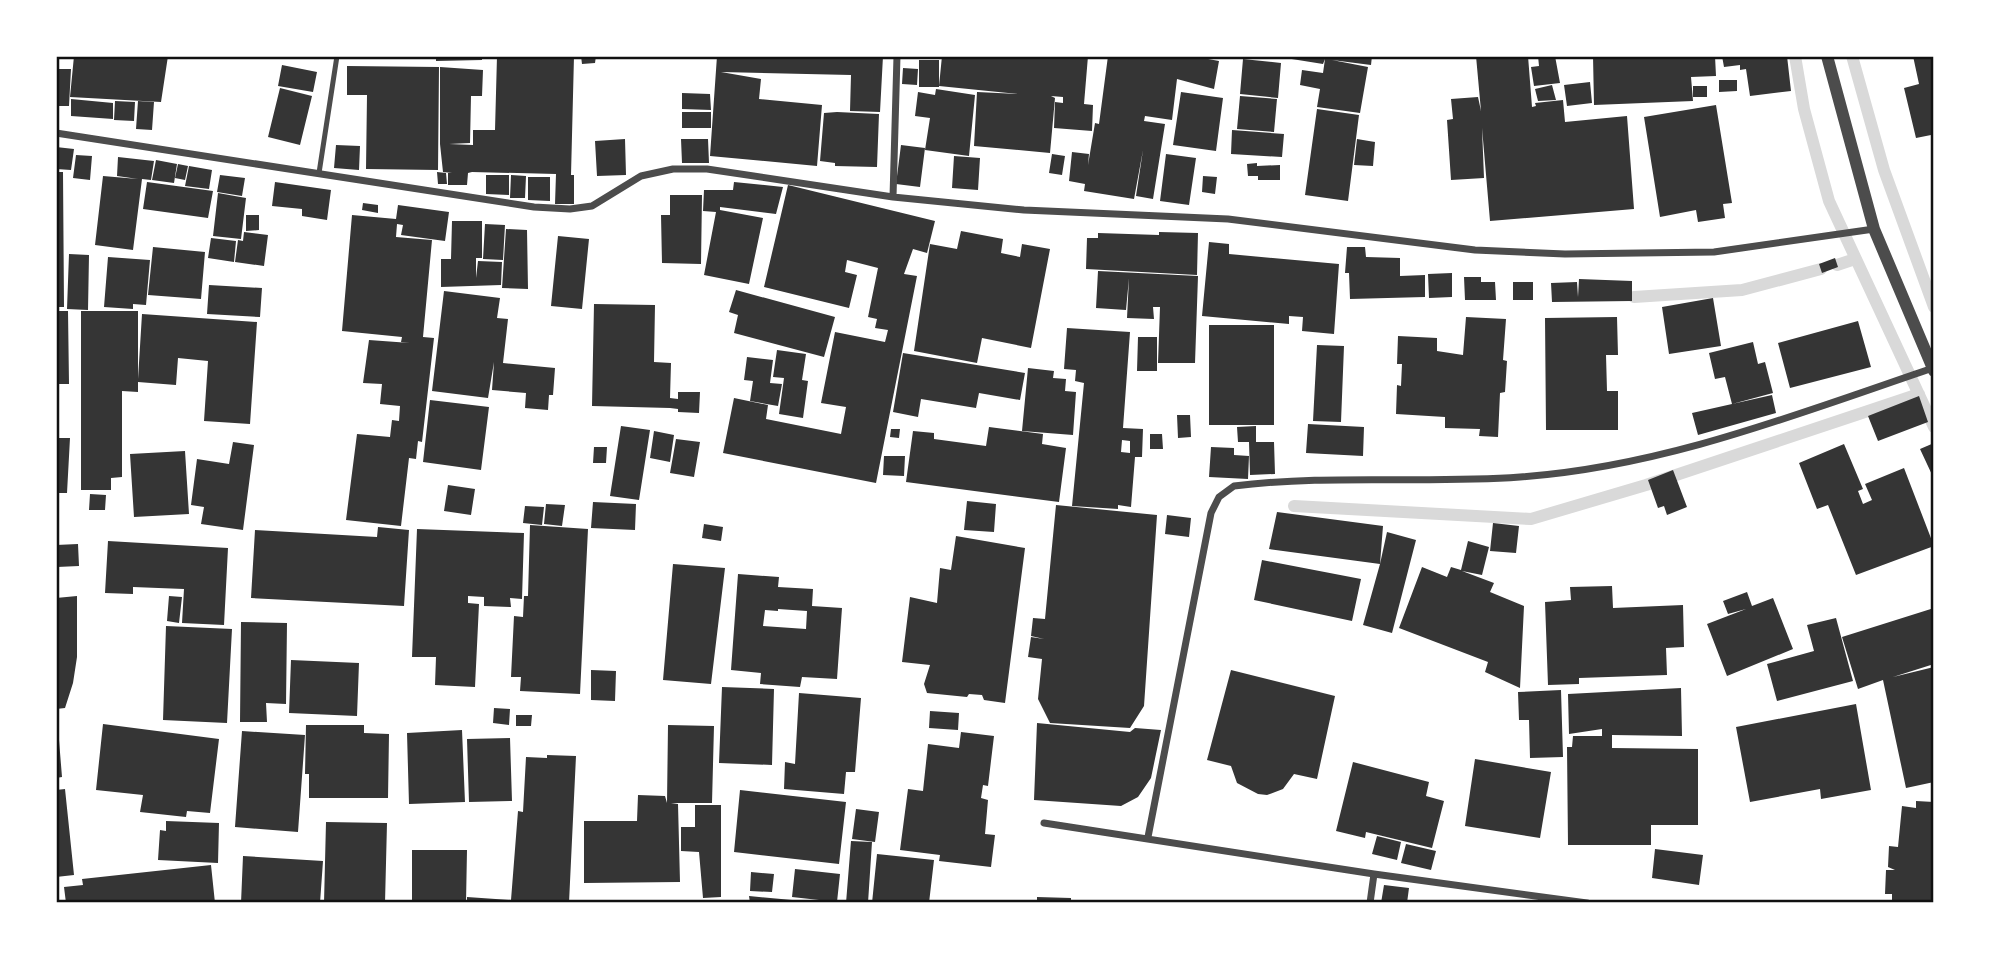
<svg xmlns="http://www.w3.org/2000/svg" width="1990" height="959" font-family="'DejaVu Sans',sans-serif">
	<rect width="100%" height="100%" fill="#fff"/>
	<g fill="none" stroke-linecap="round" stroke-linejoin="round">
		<path stroke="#d9d9d9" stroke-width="12" d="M1795,56L1804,109L1829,201L1934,427
			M1852,56L1884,170L1934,307
			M1837,265L1855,259
			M1634,297L1742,290L1821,269
			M1294,506L1531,519L1646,485L1919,394"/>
	</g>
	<path fill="#353535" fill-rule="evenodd" d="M74,56H168L161,102L70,97Z
		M436,56H482V60L436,61Z
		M497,56H574L571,175H574V204H555L556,174L472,172L468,173L467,185H448V173H452L443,172L440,144V67L483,70L482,96H471L470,143L449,144L473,145V130H495Z
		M581,56H596L595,63L582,64Z
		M717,56H883L880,112L850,111L851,75L721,72L761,79L759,99L822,105L817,166L710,156Z
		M942,56H1088L1084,104L1093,105L1092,131L1054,128L1055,102L1063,103V97L1051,96L1055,98L1050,153L974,146L977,92L1019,94L939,86Z
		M1108,56H1192L1219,61L1214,89L1177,79L1172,120L1145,116L1144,121L1165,124L1153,199L1136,196L1143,150L1134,199L1084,191L1085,184L1069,181L1072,152L1089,154L1088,165L1095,123L1099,124Z
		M1273,56H1372L1371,65L1332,60L1368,67L1360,113L1317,107L1320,89L1300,85L1302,70L1323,73L1325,59L1323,64Z
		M1476,56H1528L1532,107L1536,106L1535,103L1563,100L1565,122L1627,116L1634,209L1490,221L1482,128L1484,178L1451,180L1447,120L1453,119L1451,99L1478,97L1481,111Z
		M1538,56H1555L1560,83L1534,86L1531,67L1539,66Z
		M1593,56H1715L1716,76L1691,77L1693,101L1594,105Z
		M1722,56H1787L1791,91L1750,96L1746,69L1740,70V65L1724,67Z
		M1913,56H1934V145L1931,135L1916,138L1904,88L1919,84Z
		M1243,59L1281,63L1278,98L1240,94Z
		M919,60H939V87H919Z
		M282,65L317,72L313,92L278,86Z
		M347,66L439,67L438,170L366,169L367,95H347Z
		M903,68L918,69L917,85L902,84Z
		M56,69H71L69,106H56Z
		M1719,80H1737V91L1719,92Z
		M1590,82L1592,103L1567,106L1564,85Z
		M1552,85L1556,100L1538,101L1535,89Z
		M1693,86H1707V97H1693Z
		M280,88L312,96L300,145L268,137Z
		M936,89L975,95L969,156L925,150L930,118L915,116L918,92L935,95Z
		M1181,92L1223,98L1216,151L1173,145Z
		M682,93L710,94L711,110L682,109Z
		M1240,96L1277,99L1274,132L1237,129Z
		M71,99L113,103V119L71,116Z
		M115,101L135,102L134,121L114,120Z
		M138,101L154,102L152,130L136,129Z
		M1716,105L1732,203L1723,204L1725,218L1698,222L1696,210L1660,217L1644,117Z
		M1317,109L1359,115L1348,201L1305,195Z
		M682,112H711V128H682Z
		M837,112L879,114L877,167L835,166V163L820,161L824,113Z
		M1232,130L1284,134L1282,157L1231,154Z
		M625,139L626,175L597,176L595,141Z
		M681,139H708L709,163H682Z
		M1357,139L1375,142L1373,166L1354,165Z
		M336,145L360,146L359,170L334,168Z
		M901,145L925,148L920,187L896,184Z
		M56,147L74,149L71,170L56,169Z
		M1052,154L1065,156L1062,175L1049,173Z
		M1166,154L1196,158L1189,205L1160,201Z
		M76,155L92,156L90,180L73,178Z
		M954,156L980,158L978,190L952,188Z
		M118,157L154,161L151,180L142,179L133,250L95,245L103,176L138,179L117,176Z
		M156,160L177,164L174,183L152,180Z
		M1257,163V166L1280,165V180H1258V176H1248L1247,164Z
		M178,164L188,166L185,180L175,178Z
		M189,166L212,170L209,189L185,186Z
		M56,172H63L64,307H56Z
		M437,172L446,173L447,184H438Z
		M220,175L245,178L242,196L217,192Z
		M486,175H509V195L486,194Z
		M511,175L526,176L525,198H510Z
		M1203,176L1217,177L1215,194L1202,192Z
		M528,177H550V201L528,200Z
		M147,182L213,191L208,218L143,209Z
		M275,182L331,190L327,220L302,216V209L272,206Z
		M734,182L783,187L776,214L720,207V210L763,218L749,284L704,275L716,212L703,211L704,190H733Z
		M788,185L935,221L927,253L913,249L904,274L917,276L876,483L723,453L734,398L768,405L766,419L841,434L846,407L821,403L835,332L885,342L888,330L875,328L877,319L868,317L878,268L847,260L845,272L857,275L849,308L764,287Z
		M218,193L246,198L241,239L213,236Z
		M670,195H702L701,264L662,263L661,215H670Z
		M363,203L378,205V213L362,210Z
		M398,205L449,212L445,241L401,235L403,225L397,224L396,237L432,240L423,337L434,338L422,442L418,441L416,459L409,458L401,526L346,520L357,434L390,437L392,420L399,421L400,406L380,404L382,384L363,383L369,340L410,343L401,342L402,337L342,331L352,215L396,219Z
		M246,215H259V230L246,231Z
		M452,221H482V258H476V278L478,261L502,262L501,285L441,287V259H451Z
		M485,224L505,225L503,260L483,259Z
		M506,229L527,230L528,289L502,288Z
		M961,231L1003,239L1001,253L1020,257L1022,244L1050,249L1031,348L982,338L977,363L914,351L930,244L957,249Z
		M244,232L268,235L264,266L235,262L238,240L243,241Z
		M1159,232L1198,233L1197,275L1086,269L1087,238H1098V233L1159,235Z
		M558,236L589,239L582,309L551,306Z
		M211,238L236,241L234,262L208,258Z
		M1209,242L1229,244V254L1339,264L1334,334L1302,331L1303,317L1289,316V324L1202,316Z
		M153,247L205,252L201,299L148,295Z
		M1347,247H1365L1366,257L1400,258V276L1425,275V297L1350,299L1349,273H1345Z
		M69,254L89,255L88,310L67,309Z
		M108,257L150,260L146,305L133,304V309L104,307Z
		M1835,258L1838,267L1822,273L1819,264Z
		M1098,271L1198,276L1195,363H1158L1160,307H1153L1154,319L1127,318L1129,278L1126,310L1096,308Z
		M1452,273V297L1429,298L1428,274Z
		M1464,277H1481V282H1495L1496,300H1465Z
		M1579,279L1632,281V301L1552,302L1551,283L1577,282L1578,297Z
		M1513,282H1533V300H1513Z
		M209,285L262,288L260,317L207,314Z
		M736,290L835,317L824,357L734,333L738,315L729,312Z
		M444,291L500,298L497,318L508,319L503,363L555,368L553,395H549L548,410L525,408L526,393L492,390L494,362L488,398L432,391Z
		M1713,298L1721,346L1669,354L1662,307Z
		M594,304L655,305L654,362L671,363L670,398L678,399V392H700L699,413L678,412V409L670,408L592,406Z
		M56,311H68L69,384H56Z
		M81,311H138V379L142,314L257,322L250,424L204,421L208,361L178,358L176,385L138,382V392L122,391V477L111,478V490H81Z
		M1466,317L1506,319L1503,360L1507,361L1505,392L1500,393L1498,437L1479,436L1480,429L1445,428V417L1396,414L1397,385L1401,386L1402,364H1397L1398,336L1437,338V351L1463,355Z
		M1617,317L1618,355H1606L1607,391H1618V430H1546L1545,318Z
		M1858,321L1871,367L1790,388L1778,343Z
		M1209,325H1274V425H1209Z
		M1067,328L1130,332L1123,428L1143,429L1142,457H1135L1131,507L1118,505V509L1072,506L1084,383L1075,381L1076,370L1064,369ZM1122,440L1130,441V453L1121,452Z
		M1138,337H1157V371H1137Z
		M1753,342L1758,364L1765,362L1773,393L1732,404L1725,377L1715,379L1709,353Z
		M1317,345L1344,346L1341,422L1313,421Z
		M777,350L806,354L802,380L808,381L803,418L779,414L784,378L773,377Z
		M903,353L1025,373L1020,400L979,393L976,408L921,399L918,417L893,412Z
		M747,357L773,360L770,383L782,384L778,406L750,401L753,381L744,380Z
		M1028,368L1054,371L1053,378L1066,379L1065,391L1076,392L1073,435L1022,431Z
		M1772,395L1776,413L1698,435L1692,413Z
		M1919,396L1928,422L1878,441L1868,416Z
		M430,400L489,407L481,470L423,462Z
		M1177,415H1190L1191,437L1178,438Z
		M1308,424L1364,427L1363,456L1306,453Z
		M621,426L650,430L639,500L610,496Z
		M1256,426V442H1274L1275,474L1250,475L1249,442H1238L1237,427Z
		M989,427L1043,434L1042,444L1066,448L1059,502L906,482L913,431L934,433V439L986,446Z
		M891,429H900L899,438L890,437Z
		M654,431L674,435L670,462L650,458Z
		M1150,434H1162L1163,449H1150Z
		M56,438H70L67,493H56Z
		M676,439L700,442L694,477L670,473Z
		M233,442L254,445L243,530L201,524L204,507L191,505L197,459L229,464Z
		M1934,443V479L1920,449Z
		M1844,444L1863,489L1858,491L1863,504L1872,500L1865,484L1904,468L1934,546L1856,575L1828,505L1817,509L1799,463Z
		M594,447H607L606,463H593Z
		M1211,447L1234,448V455L1249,456L1248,479L1209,477Z
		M185,451L189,514L134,517L130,454Z
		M884,456H905L904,476L883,475Z
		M1673,470L1687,507L1667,515L1664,506L1658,508L1648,480Z
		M448,485L475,489L471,515L444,511Z
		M90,494L106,495L105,510H89Z
		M967,501L996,504L994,532L964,530Z
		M593,502L636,504L635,530L591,528Z
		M546,504L565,505L562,526L544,524Z
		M1056,505L1157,515L1144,706L1130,728L1050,723L1038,699L1042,659L1028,657L1031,637L1044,639L1031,636L1033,618L1045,619Z
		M525,506L544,507L542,525L523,523Z
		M1277,512L1383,526L1380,564L1387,532L1416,540L1392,633L1363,625L1380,564L1269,549Z
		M1167,515L1191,518L1189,537L1165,534Z
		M1493,523L1519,526L1516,553L1490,551Z
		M704,524L723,527L721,541L702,538Z
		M530,525L588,529L580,694L520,691L521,677H511L514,616L523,617L524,596H528Z
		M378,527L409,530L404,606L251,598L255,530L377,537Z
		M417,529L524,533L522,599L510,598L511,607L484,606V597L468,596V603L479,604L475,687L435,685L436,657H412Z
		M956,536L1025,548L1005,703L984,700L982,695L969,694L967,697L927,693L924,684L930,665L902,662L910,597L937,603L940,568L951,570Z
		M108,541L228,548L224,625L182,623L184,589L133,587V594L105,593Z
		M1468,541L1489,547L1482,575L1462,571L1494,583L1490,592L1524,606L1520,688L1485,672L1488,662L1399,628L1422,567L1447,577L1451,567L1461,570Z
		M78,544L79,566L57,567L56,545Z
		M1262,560L1361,579L1352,621L1254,600Z
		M673,564L725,568L711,684L663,680Z
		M738,574L779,577L778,587L813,589L812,606L842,608L837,679L802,677L800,687L760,684L761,673L731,670ZM778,609L807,611L806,629L763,626L765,610L778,611Z
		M1612,586L1613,608L1683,605L1684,647L1666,648L1667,675L1579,678V684L1548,685L1545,602L1571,600L1570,587Z
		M1747,592L1752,606L1773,598L1793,649L1727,676L1707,624L1746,609L1728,614L1723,601Z
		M77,596V657L73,683L65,708L56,709V598Z
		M169,596L182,597L179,623L167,621Z
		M1934,608V664L1893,677L1934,667V782L1906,788L1883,680L1858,689L1842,637Z
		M1836,618L1853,681L1777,701L1767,664L1814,651L1807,625Z
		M241,622L287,623L286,704L266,703L267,722H240Z
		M166,626L232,629L227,723L163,720Z
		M291,660L359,663L357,716L289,713Z
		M591,670L616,671L615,701L591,700Z
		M1231,670L1335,696L1317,779L1294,774L1283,789L1267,795L1258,794L1237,783L1231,766L1207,760Z
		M722,687L774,689L772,765L719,763Z
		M1681,688L1682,736L1612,735V748L1698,749V825H1651V845H1568L1567,747H1572L1573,736H1602V729L1569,734L1568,694Z
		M1561,690L1563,757L1530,758L1529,720H1519L1518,692Z
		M799,693L861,698L855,772H846L844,794L784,789L785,762L795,764Z
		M1856,704L1871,790L1821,799L1820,789L1750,802L1736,727Z
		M494,708L510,709L509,725L493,723Z
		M930,711L959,713L958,730L929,728Z
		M516,715H532L531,726H516Z
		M1037,723L1130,732L1135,728L1161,730L1151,778L1138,797L1121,806L1034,800Z
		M103,724L219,739L210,813L187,811L186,817L140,812L143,795L96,790Z
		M306,725H364V733L389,734L388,798H309V774H305Z
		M668,725L714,726L712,803H671L678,804L680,882L584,883V821H637L638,795L665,796L667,803Z
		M462,730L465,802L409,804L407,733Z
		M242,731L305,735L298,832L235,827Z
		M961,732L994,736L988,786L983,785L981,798L988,800L985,834L995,835L991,867L939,861L940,855L900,850L908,789L923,791L928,744L959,748Z
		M510,738L512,801L469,802L467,739Z
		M56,740H59L62,777L56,778Z
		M547,755L576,756L569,903H467V897L511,900L518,811L523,812L526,757L547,758Z
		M1475,759L1551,772L1540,838L1465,826Z
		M1353,762L1429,782L1426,796L1444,801L1432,848L1366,832L1365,838L1336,831Z
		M65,789L74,875L56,877V790Z
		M740,790L846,802L839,864L734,852Z
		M1916,801L1934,802V903H1892V894H1885L1886,870H1895L1888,867L1889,846L1898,847L1902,806L1916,808Z
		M695,805H721V897L703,898L699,852L681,851V827H695Z
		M856,809L879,812L875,842L852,839Z
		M166,821L219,823L218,863L158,860L160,830L166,831Z
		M326,822L387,823L385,903H324Z
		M1377,836L1401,842L1397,860L1372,854Z
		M851,841L872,842L868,903H846Z
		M1406,844L1436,851L1431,870L1401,863Z
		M1655,849L1703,855L1699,885L1652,878Z
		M412,850H467L466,903H412Z
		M877,854L934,860L929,903H872Z
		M243,856L323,861L320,903H241Z
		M211,865L215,903H66L64,887L83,885L82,879Z
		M795,869L840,874L837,902L792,897Z
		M751,872L774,874L772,892L750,891Z
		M1384,885L1409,888L1407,903H1381Z
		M749,896L803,901V903H750Z
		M1037,897L1071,898V903H1037Z"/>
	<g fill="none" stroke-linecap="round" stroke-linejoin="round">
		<path stroke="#4c4c4c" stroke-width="5" d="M319,173L337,56"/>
		<path stroke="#4c4c4c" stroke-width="7" d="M56,133L534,207L570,209L592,206L641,176L673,169H707L893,197L1024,210L1228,219L1475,250L1565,254L1714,252L1874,229
			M893,197L897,56
			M1044,823L1374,874L1587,903
			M1148,837L1211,513L1219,497L1234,486C1329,474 1425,484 1520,477C1663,467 1797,414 1933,368
			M1370,903L1374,874"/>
		<path stroke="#4c4c4c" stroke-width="12" d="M1827,56L1874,229L1934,371"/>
	</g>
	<rect width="1990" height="959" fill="none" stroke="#ffffff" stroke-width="116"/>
	<rect x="58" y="58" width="1874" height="843" fill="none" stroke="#111" stroke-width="2.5"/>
</svg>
